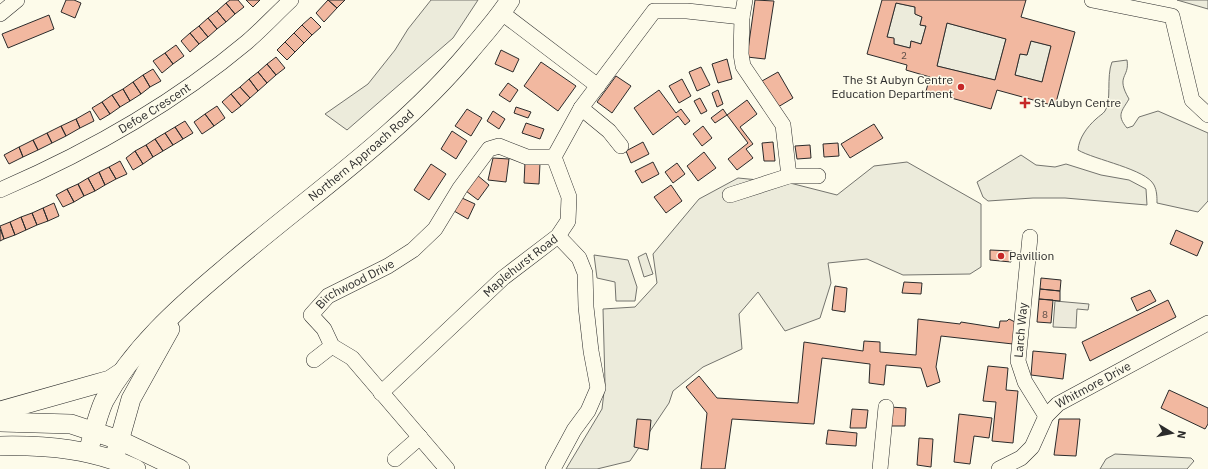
<svg xmlns="http://www.w3.org/2000/svg" width="1208" height="469" font-family="'IBM Plex Sans',sans-serif">
	<rect width="100%" height="100%" fill="#fdfbea"/>
	<path fill="#ecebdb" stroke="#74746e" d="M431,0H478L453,38L347,130L325,114L368,84L395,50L408,29Z
		M1177,0H1208V9Z
		M896,3L915,7V14L922,17L920,25L926,26L921,44L911,41L910,48L894,44V39L887,37Z
		M947,23L1006,39L995,80L937,66Z
		M1031,41L1051,46L1042,82L1015,75L1020,54L1027,55Z
		M1127,60C1130,78 1115,75 1129,99C1122,111 1116,115 1127,128L1133,126L1139,117L1158,111L1208,133V201L1198,212L1157,203C1157,197 1157,191 1154,185C1146,169 1095,160 1078,150C1079,138 1087,127 1096,119C1099,116 1103,114 1105,111C1112,101 1106,77 1112,62Z
		M1021,155L1036,165L1055,167L1066,164L1101,175L1129,180L1146,189L1147,205L1065,198H1033L988,201L983,197L977,182Z
		M907,162L981,204V267L970,274L903,275L867,259L828,263L831,283L820,318L785,331L758,292L739,314L742,349L703,367L673,391L669,403L630,461L597,469H566L602,409L605,383L603,309L635,307L657,283L653,254L699,199L738,178L790,183L837,195L874,166Z
		M646,253L653,274L644,277L638,257Z
		M594,255L628,260L637,287L635,301H616L615,282L597,278Z
		M1115,454L1191,458L1194,461L1187,469H1100L1106,459Z"/>
	<path fill="#eceadb" stroke="#74746e" d="M1055,301L1089,304L1088,310L1077,309L1076,328L1053,327Z"/>
	<path fill="#f2b8a0" stroke="#2b2b2b" fill-rule="evenodd" d="M66,0H74L81,3L75,18L61,12Z
		M230,0H238L244,7L235,14L226,3Z
		M246,0H260L253,7Z
		M328,0H345L337,8Z
		M328,0L337,8L324,22L316,13Z
		M755,0L774,1L765,59L747,57Z
		M882,0H1026L1021,17L1075,32L1055,106L997,90L991,109L926,91L930,77L906,70L907,65L867,54ZM896,3L915,7V14L922,17L920,25L926,26L921,44L911,41L910,48L894,44V38L887,37ZM947,23L1006,39L995,80L937,66ZM1031,41L1051,46L1042,82L1015,75L1020,54L1027,55Z
		M226,3L235,14L226,22L217,11Z
		M217,11L226,22L217,29L208,18Z
		M49,15L54,29L8,48L2,34Z
		M311,17L321,27L312,35L302,25Z
		M208,18L217,29L208,37L199,26Z
		M302,25L312,35L304,43L294,33Z
		M199,26L208,37L199,44L190,33Z
		M190,33L199,44L190,52L181,41Z
		M294,33L304,43L295,52L285,42Z
		M285,42L295,52L287,60L277,50Z
		M176,45L184,56L173,64L165,53Z
		M501,50L519,59L513,72L495,64Z
		M165,53L173,64L162,73L153,61Z
		M276,57L285,68L276,75L267,64Z
		M727,59L732,79L718,83L712,64Z
		M541,62L576,86L558,111L524,86Z
		M267,64L276,75L267,83L258,72Z
		M701,67L710,85L697,91L689,72Z
		M153,69L161,81L150,87L143,75Z
		M258,72L267,83L258,91L249,79Z
		M778,72L793,98L778,107L762,81Z
		M143,75L150,87L141,94L133,82Z
		M616,76L631,86L612,113L597,102Z
		M249,79L258,91L250,98L240,87Z
		M682,79L691,96L679,103L669,86Z
		M133,82L141,94L130,101L123,89Z
		M508,83L518,90L510,102L499,95Z
		M240,87L250,98L241,106L231,94Z
		M123,89L130,101L120,107L112,95Z
		M659,90L676,113L681,109L690,121L685,125L678,116L653,135L634,108Z
		M718,90L723,104L717,107L712,93Z
		M231,94L241,106L232,113L222,102Z
		M112,95L120,107L110,114L102,102Z
		M700,98L707,111L701,114L694,101Z
		M747,100L757,114L740,127L753,144L746,149L753,158L737,170L728,159L748,143L727,115Z
		M102,102L110,114L100,120L92,108Z
		M217,106L225,118L214,126L205,114Z
		M516,107L531,112L528,118L514,113Z
		M467,109L482,118L471,136L455,126Z
		M723,109L727,115L715,123L711,118Z
		M90,111L94,121L80,128L76,119Z
		M493,111L505,119L499,129L487,121Z
		M205,114L214,126L202,134L194,122Z
		M76,119L80,128L66,136L61,126Z
		M185,121L193,133L183,139L175,127Z
		M526,123L544,129L540,139L522,133Z
		M874,124L883,138L850,158L841,144Z
		M61,126L66,136L52,143L47,133Z
		M703,126L712,138L702,146L693,134Z
		M175,127L183,139L173,145L165,133Z
		M452,131L467,141L456,159L441,149Z
		M47,133L52,143L38,150L33,140Z
		M165,133L173,145L163,151L155,139Z
		M155,139L163,151L153,157L146,145Z
		M33,140L38,150L23,157L19,147Z
		M643,142L649,154L631,163L626,151Z
		M773,142L775,161H764L762,143Z
		M838,143L839,156L824,157L823,144Z
		M146,145L153,157L143,164L135,151Z
		M810,145L811,158L797,159L795,146Z
		M19,147L23,157L9,164L4,155Z
		M135,151L143,164L133,170L126,158Z
		M704,152L716,168L698,181L687,166Z
		M493,158L509,159L506,182L488,180Z
		M120,161L127,174L116,179L109,167Z
		M525,162L540,163L539,184L524,183Z
		M653,162L659,174L642,183L635,171Z
		M677,163L685,174L673,183L665,172Z
		M431,164L446,174L429,200L414,190Z
		M109,167L116,179L105,185L99,172Z
		M99,172L105,185L95,191L88,178Z
		M477,175L489,185L478,200L466,191Z
		M88,178L95,191L84,196L78,184Z
		M78,184L84,196L74,202L67,189Z
		M671,185L682,201L666,213L654,197Z
		M67,189L74,202L63,207L56,195Z
		M462,198L475,204L468,219L454,211Z
		M54,203L59,216L48,221L43,208Z
		M43,208L48,221L37,225L32,213Z
		M32,213L37,225L26,230L21,217Z
		M21,217L26,230L15,235L10,222Z
		M10,222L15,235L4,239L0,226Z
		M0,229L4,239L0,241Z
		M1176,230L1203,242L1197,256L1170,244Z
		M990,250L1012,251L1011,262L990,260Z
		M1041,278L1061,280L1060,291L1040,289Z
		M904,282L922,283L921,294L902,293Z
		M835,286L847,288L845,312L832,310Z
		M1040,289L1060,291V301L1039,299Z
		M1150,290L1156,301L1137,311L1131,298Z
		M1039,299L1053,300L1051,323L1037,322Z
		M1168,300L1176,317L1090,361L1082,342Z
		M918,319L960,324L961,322L999,328L1000,321H1007L1009,319L1015,322L1013,344L941,336L936,367L940,382L927,387L921,368L886,365L884,385L869,383L870,364L822,358L814,424L732,419L725,469H701L707,413L686,387L699,376L717,398L798,403L804,342L863,351L864,341L880,342V352L916,355Z
		M1033,351L1066,354L1063,379L1031,375Z
		M988,366L1008,368L1006,390L1018,391L1013,443L992,441L996,402L983,401Z
		M1169,390L1208,408V424L1205,429L1161,408Z
		M890,407L906,408L905,426H888Z
		M852,409L868,410L866,428H850Z
		M959,414L992,418L989,438L974,436L970,464L954,462Z
		M637,419L651,420L648,450L634,447Z
		M1059,419H1080L1076,456L1054,455Z
		M828,430L857,433L856,446L826,444Z
		M919,438L933,439L931,467L917,465Z"/>
	<g fill="none" stroke-linecap="round" stroke-linejoin="round">
		<defs>
			<g id="minor">
				<path d="M745,0L742,17L741,54L743,66L783,125L789,176"/>
				<path d="M1092,0L1172,16L1192,100L1208,115"/>
				<path d="M502,13L598,86"/>
				<path d="M0,14L17,0"/>
				<path d="M581,108L609,131L621,146"/>
				<path id="s1" d="M0,190C88,152 173,104 247,42C262,29 276,14 291,0"/>
				<path d="M730,195L789,176H818"/>
				<path d="M1030,237L1018,361L1025,382L1046,416"/>
				<path d="M314,360L332,346"/>
				<path id="s2" d="M381,393L503,278L558,236L568,221L569,197L554,157L581,108L654,11H687L742,17"/>
				<path d="M395,459L420,437"/>
				<path id="s3" d="M447,469L352,358L332,346L324,329L311,315L328,296L388,266L413,250L435,229L460,188L489,149L499,146L527,157H554"/>
				<path d="M553,469L574,430L588,411L598,388L591,351L586,307L585,273L579,258L558,236"/>
				<path d="M880,469L886,407"/>
				<path id="s4" d="M999,469L1021,458L1032,447L1046,416L1058,404L1208,323"/>
			</g>
			<g id="major">
				<path d="M0,411L96,384L110,380L122,372"/>
				<path d="M0,422L71,424L119,440L180,469"/>
				<path d="M0,446C47,445 93,449 136,469"/>
				<path id="s5" d="M88,452C93,436 97,416 104,401C132,349 178,308 222,271C305,199 398,137 469,52C483,35 498,19 510,0"/>
				<path d="M114,459L131,399L170,329"/>
			</g>
		</defs>
		<use href="#minor" stroke="#2b2b2b" stroke-width="16"/>
		<use href="#major" stroke="#2b2b2b" stroke-width="20"/>
		<use href="#minor" stroke="#fdfbea" stroke-width="15"/>
		<use href="#major" stroke="#fdfbea" stroke-width="19"/>
	</g>
	<g fill="#c62828" stroke="#fdfbea" stroke-width="1.5">
		<circle cx="961" cy="87" r="4"/>
		<path d="M1023 97h4v4h4v4h-4v4h-4v-4h-4v-4h4z"/>
		<circle cx="1001" cy="256" r="4"/>
	</g>
	<g text-anchor="middle" stroke-width="3" stroke-linejoin="round" paint-order="stroke">
		<g font-size="10" fill="#5d4e48">
			<text x="904" y="59">2</text>
			<text x="1045" y="318">8</text>
		</g>
		<g font-size="12" fill="#2b2b2b" stroke="#fdfbea" text-anchor="start">
			<text x="953" y="84" text-anchor="end">The St Aubyn Centre<tspan x="953" dy="14">Education Department</tspan></text>
			<text x="1034" y="107">St Aubyn Centre</text>
			<text x="1009" y="260">Pavillion</text>
		</g>
		<g font-size="12" fill="#2b2b2b" stroke="#fdfbea">
			<text dy="4" stroke="none"><textPath href="#s1" startOffset="175">Defoe Crescent</textPath></text>
			<text dy="4" stroke="none"><textPath href="#s5" startOffset="411">Northern Approach Road</textPath></text>
			<text dy="4" stroke="none"><textPath href="#s2" startOffset="189">Maplehurst Road</textPath></text>
			<text dy="4" stroke="none"><textPath href="#s3" startOffset="262">Birchwood Drive</textPath></text>
			<text transform="translate(1021 330) rotate(-85)" y="4">Larch Way</text>
			<text dy="4" stroke="none"><textPath href="#s4" startOffset="131">Whitmore Drive</textPath></text>
		</g>
	</g>
	<g transform="translate(1172 433) rotate(100)" stroke="#fdfbea" stroke-width="3" paint-order="stroke">
	<path d="M0-3L7 15L0 10L-7 15Z" fill="#2b2b2b"/>
	<text y="-6" font-size="11" font-weight="bold" text-anchor="middle" fill="#2b2b2b">N</text>
	</g>
</svg>
